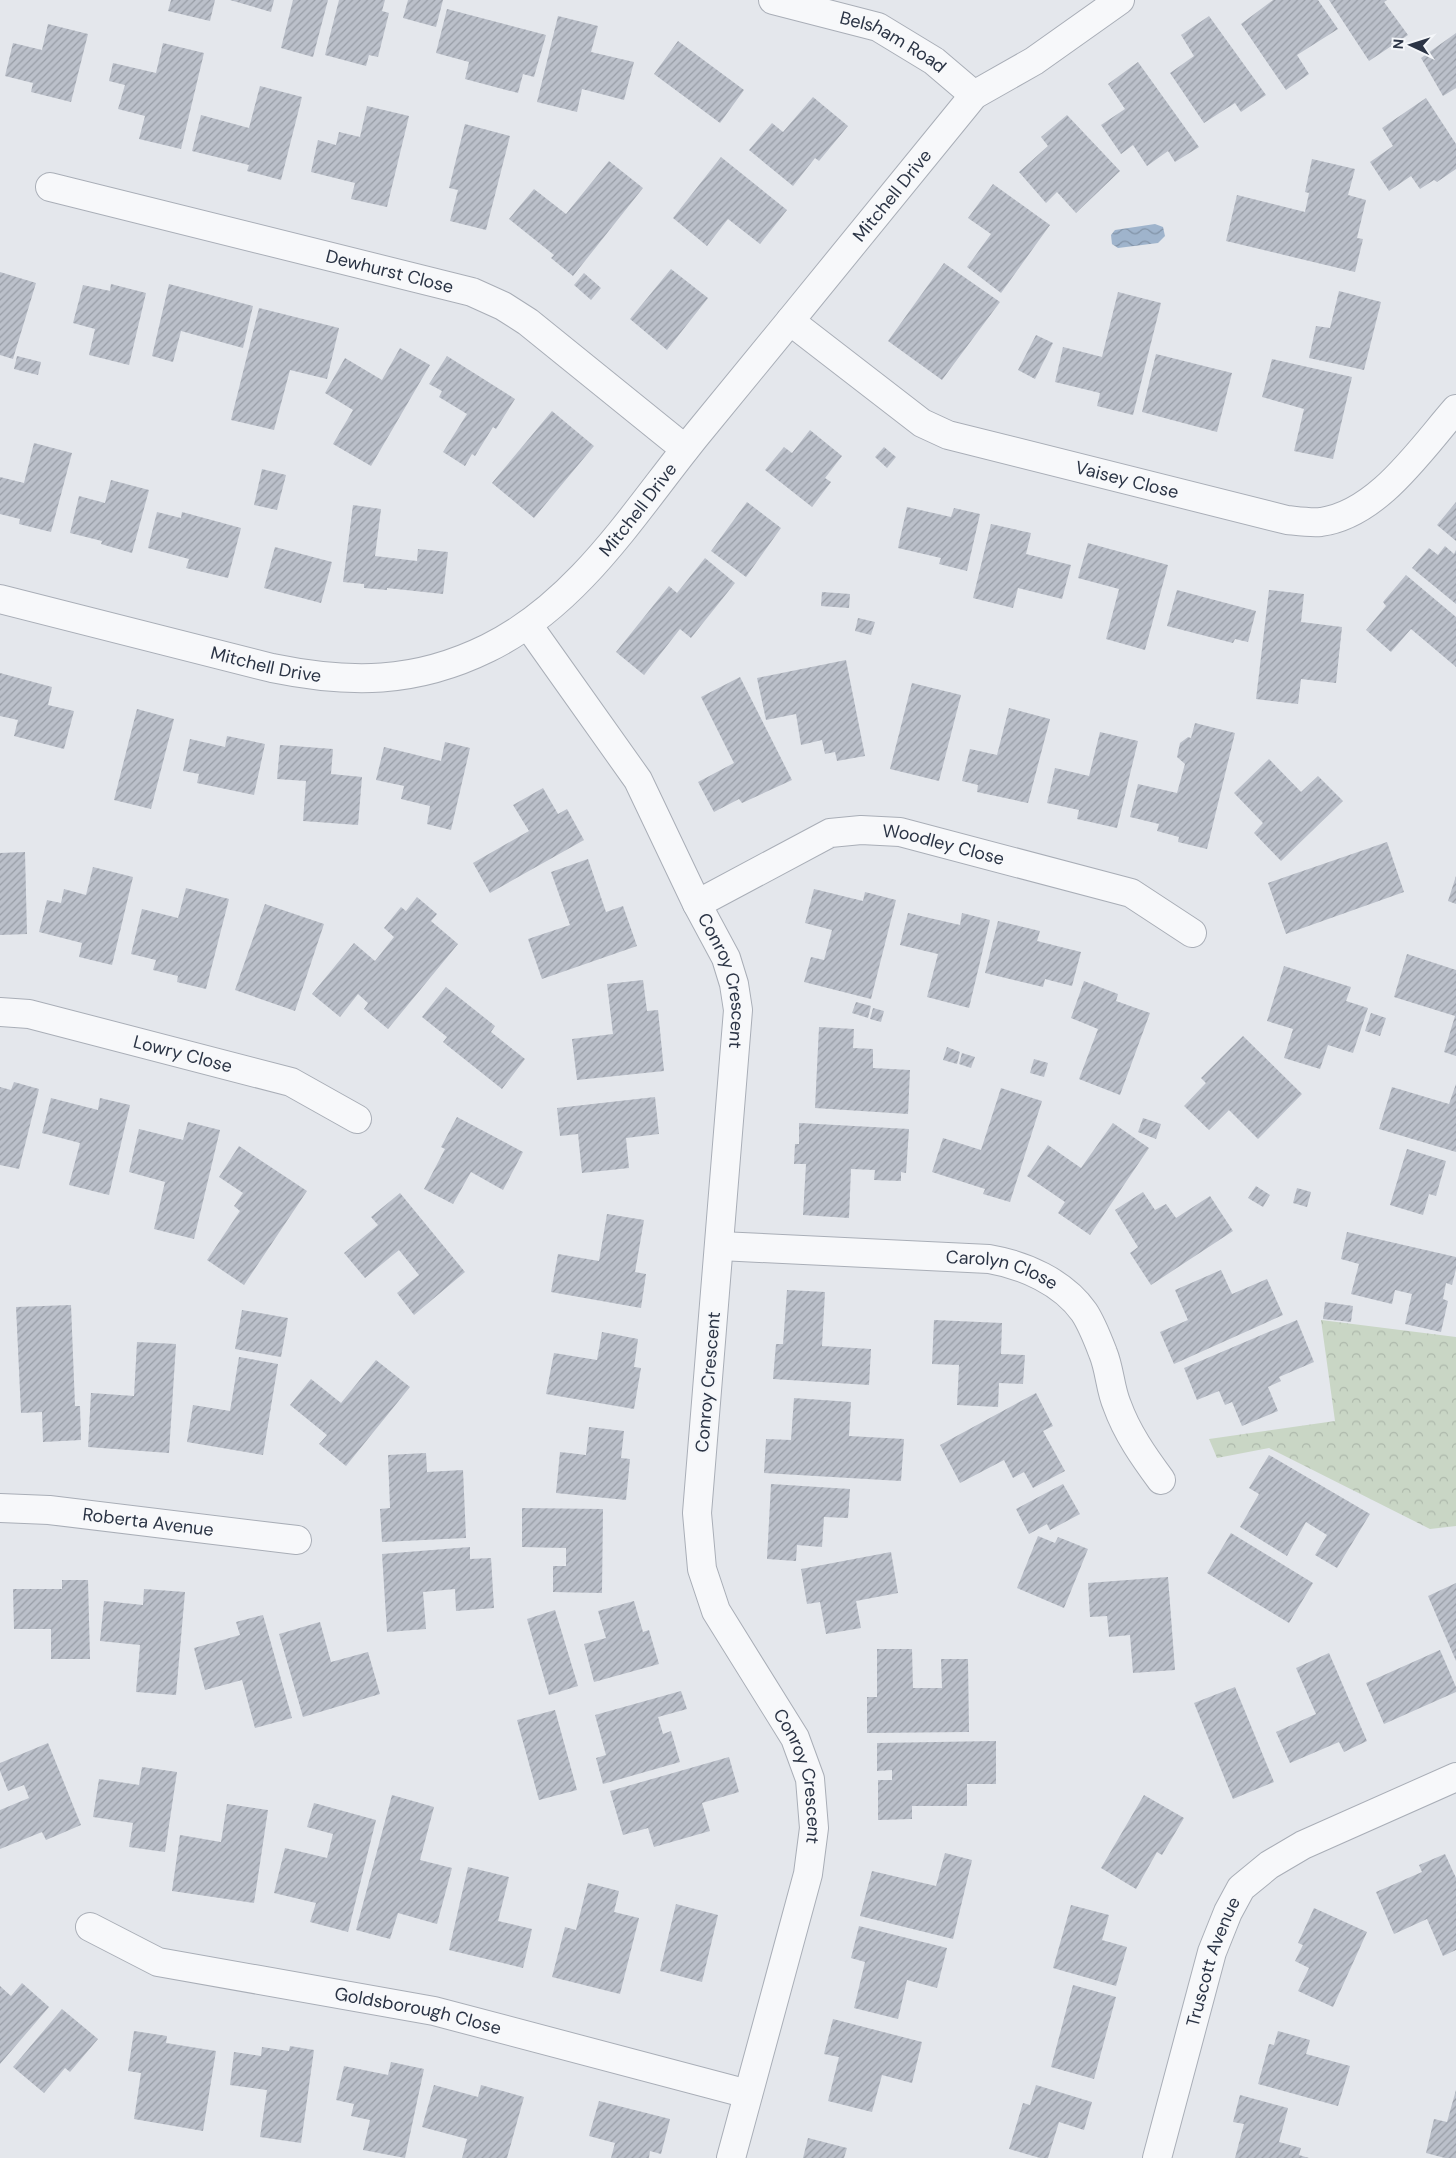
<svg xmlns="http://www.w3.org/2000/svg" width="1456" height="2158" font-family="'DM Sans',sans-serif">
	<defs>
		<pattern id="park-crowns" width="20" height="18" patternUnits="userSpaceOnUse" patternTransform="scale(1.25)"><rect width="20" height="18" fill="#c9d6c5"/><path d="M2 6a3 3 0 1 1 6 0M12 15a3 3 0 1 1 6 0" fill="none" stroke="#adb8ab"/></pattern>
		<pattern id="water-waves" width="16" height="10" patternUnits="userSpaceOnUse" patternTransform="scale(1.25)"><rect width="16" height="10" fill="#9fb4cc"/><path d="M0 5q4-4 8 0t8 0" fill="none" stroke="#8293a7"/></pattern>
		<pattern id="building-hatch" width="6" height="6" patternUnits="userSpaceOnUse" patternTransform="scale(1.25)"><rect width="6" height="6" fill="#bbc0ca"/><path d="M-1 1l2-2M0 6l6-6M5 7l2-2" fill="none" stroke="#989da6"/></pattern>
	</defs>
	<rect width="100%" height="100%" fill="#e4e7ec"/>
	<path fill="url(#park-crowns)" d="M1321,1320L1456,1337V1526L1430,1529L1269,1448L1217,1458L1209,1439L1335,1421Z"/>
	<path fill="url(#water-waves)" d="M1155,224L1163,227L1165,236L1158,243L1118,248L1112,244L1111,235L1115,230Z"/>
	<path fill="url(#building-hatch)" d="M171,0H215L210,21L168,11Z
		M230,0H274L271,12Z
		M293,0H328L313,57L281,48Z
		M339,0H385L382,11L389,13L378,57L369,55L366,66L325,55Z
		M408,0H443L436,27L403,18Z
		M1273,0H1318L1338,29L1297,55L1309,74L1286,90L1241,24Z
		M1329,0H1387L1384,2L1408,35L1369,61Z
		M447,9L546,35L534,77L523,74L518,93L465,79L469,62L436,53Z
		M558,16L598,26L591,52L634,62L624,100L582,89L577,112L537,102Z
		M1209,16L1266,95L1241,112L1235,103L1204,123L1170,73L1194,56L1181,35Z
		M48,24L88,34L71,102L31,92L33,83L5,76L13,43L42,50Z
		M1456,33V88L1443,96L1421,58Z
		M678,41L744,90L720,123L654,74Z
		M163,43L204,53L181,149L139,139L145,116L118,109L125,85L109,81L113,63L156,73Z
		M1138,62L1199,147L1175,162L1168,151L1147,166L1133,145L1121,154L1101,125L1125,109L1108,84Z
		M260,86L302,97L281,180L247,171L249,165L192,151L201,115L249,128Z
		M813,97L848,126L819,161L815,158L793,186L749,150L772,123L783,132Z
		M1426,98L1456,144V169L1437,182L1434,180L1420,189L1411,176L1389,191L1370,162L1393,146L1382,128Z
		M367,106L409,116L387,207L351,199L355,183L311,172L318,140L336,145L339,132L360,137Z
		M1067,115L1120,171L1076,213L1057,192L1046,203L1019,172L1048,146L1041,137Z
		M465,124L510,136L486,230L450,221L458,190L449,188Z
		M721,157L787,210L760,244L728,219L707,246L673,218Z
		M1312,159L1355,169L1348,195L1366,200L1357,238L1363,239L1355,272L1226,241L1237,195L1305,212L1309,193L1305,192Z
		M609,161L643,188L573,276L551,258L554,255L509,219L534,189L566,214Z
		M993,184L1050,225L1001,293L967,267L991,234L968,218Z
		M944,263L1000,302L942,380L888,341Z
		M671,269L708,298L667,350L630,319Z
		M0,272L36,283L13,359L0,355Z
		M584,273L601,288L591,300L574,285Z
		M111,284L146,293L129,365L89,355L95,329L73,323L83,285L110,291Z
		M169,284L253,306L243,348L181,331L173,362L152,356Z
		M1339,291L1381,302L1364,370L1309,358L1316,326L1330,328Z
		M1118,292L1161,303L1133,415L1097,406L1100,393L1055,382L1063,347L1102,357Z
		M259,308L339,328L327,379L290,370L274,430L231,420Z
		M1036,335L1053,343L1035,379L1018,370Z
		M400,348L430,365L371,466L333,444L353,410L325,393L345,358L382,380Z
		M1156,354L1232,373L1217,432L1142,412Z
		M17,356L41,362L38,375L14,369Z
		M447,356L515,399L496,429L493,427L475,456L472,454L465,466L443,452L467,414L439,397L442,391L429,384Z
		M1272,359L1352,377L1333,459L1294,451L1304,409L1262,397Z
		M552,411L594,446L534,518L492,483Z
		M810,430L842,456L825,478L831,482L812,507L765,470L784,447L792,453Z
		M34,443L72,453L51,532L19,524L20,519L0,514V477L24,483Z
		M884,447L896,457L887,468L875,457Z
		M262,469L286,475L277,510L254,505Z
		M111,480L149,490L132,553L101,544L102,541L70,533L79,496L105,503Z
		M747,502L781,528L746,577L711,551Z
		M1456,502V541L1437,525Z
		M353,505L381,509L375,556L417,561L418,549L448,552L443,594L387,588V590L364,588V584L343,582Z
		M907,507L951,517L954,508L980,514L967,571L939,564L941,558L898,548Z
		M157,512L181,518L182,512L241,528L228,578L186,568L189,559L148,548Z
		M991,524L1031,533L1026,554L1071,565L1062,599L1018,588L1013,608L973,598Z
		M1088,543L1168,565L1145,650L1106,639L1119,589L1078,578Z
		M1445,546L1454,554L1456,550V604L1412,568L1429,548L1438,555Z
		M275,547L332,562L321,603L264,588Z
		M705,558L735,583L691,638L680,629L644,675L616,652L669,586L677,593Z
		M1406,575L1456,617V667L1411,629L1391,652L1366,630L1386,606L1383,602Z
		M1177,590L1256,611L1248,642L1235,639L1233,643L1167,626Z
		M1269,590L1304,594L1301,622L1342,627L1336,683L1301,679L1298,704L1256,699Z
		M822,592L850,594L849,608L821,606Z
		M858,618L875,622L871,635L855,631Z
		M846,660L865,756L837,761L835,752L825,754L822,740L801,745L796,714L766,720L757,678Z
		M0,673L52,687L48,705L74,711L64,749L14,736L18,720L0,716Z
		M740,677L792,780L742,803L739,799L714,812L698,782L734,763L701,697Z
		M912,683L961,695L939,781L890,769Z
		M1009,708L1050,719L1028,803L977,792L978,785L962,781L970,749L997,755Z
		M137,709L174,719L151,809L114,800Z
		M1195,723L1235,733L1207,849L1178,842L1179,837L1157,831L1159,824L1130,817L1138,784L1177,793L1185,764L1177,757L1180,743L1188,737L1191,738Z
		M1100,732L1138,741L1117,828L1077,819L1079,810L1047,803L1055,768L1089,776Z
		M227,736L265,744L254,795L197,783L199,774L183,771L190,739L225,747Z
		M445,742L470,748L451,830L427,824L430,806L401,799L404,786L376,780L384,747L441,761Z
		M280,745L333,749L331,774L362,777L358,825L303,821L306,781L277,779Z
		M1269,759L1301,792L1318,776L1343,801L1281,861L1254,833L1263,823L1234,793Z
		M543,788L558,814L567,809L584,840L490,893L473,863L529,831L513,805Z
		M1387,842L1404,892L1286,934L1268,883Z
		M25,852L27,934L0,935V853Z
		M588,859L606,912L623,906L637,946L542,979L528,939L570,925L551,872Z
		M93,867L133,877L112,965L79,957L82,943L39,932L47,900L61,903L64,889L86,895Z
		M1456,876V904L1448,901Z
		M186,888L229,899L206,989L177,982L178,976L153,970L156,960L131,954L142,909L178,918Z
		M814,889L863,901L865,892L896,900L871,999L804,982L811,957L824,960L832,930L805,923Z
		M417,897L437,914L431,921L458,944L388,1029L364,1009L368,1003L358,994L340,1017L312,994L354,943L375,961L394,937L384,928L401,907L406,911Z
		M265,904L324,924L295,1011L235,990Z
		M908,913L960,925L962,913L990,920L969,1008L927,997L938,954L900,945Z
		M998,921L1040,931L1037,941L1081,952L1072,986L1045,979L1043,987L985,973Z
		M1407,954L1456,970V1056L1444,1052L1455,1016L1394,997Z
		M1284,966L1351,987L1346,1001L1368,1008L1353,1053L1328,1045L1320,1069L1284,1058L1293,1029L1267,1021Z
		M643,980L647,1011L658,1010L664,1071L577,1080L572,1039L613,1034L607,984Z
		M1084,981L1118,994L1116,1001L1150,1013L1120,1095L1079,1079L1098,1029L1071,1018Z
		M446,987L495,1026L491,1032L525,1059L502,1089L443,1042L447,1037L422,1017Z
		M856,1002L871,1006L868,1018L852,1013Z
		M873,1008L884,1011L881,1022L870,1019Z
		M1371,1013L1386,1018L1380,1036L1365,1031Z
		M819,1027L854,1029L853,1048L873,1049V1068L910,1070L908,1114L815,1108Z
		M1243,1036L1302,1094L1258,1139L1229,1110L1209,1130L1184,1106L1206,1083L1201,1078Z
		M947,1047L960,1052L957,1064L943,1060Z
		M962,1053L975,1057L971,1068L959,1064Z
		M1034,1059L1048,1063L1044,1077L1030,1073Z
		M14,1082L39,1089L19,1169L0,1165V1087L11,1090Z
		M1456,1084V1152L1379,1129L1392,1087L1449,1104Z
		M1001,1088L1042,1101L1010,1202L983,1194L985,1189L932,1172L943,1138L981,1150Z
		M655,1097L659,1134L626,1138L629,1168L582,1173L578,1134L560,1136L557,1108Z
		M51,1098L98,1110L100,1098L130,1105L109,1195L69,1185L80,1143L42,1133Z
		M457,1117L523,1152L503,1190L471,1172L453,1204L424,1189L445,1149L441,1147Z
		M1143,1118L1161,1124L1156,1139L1138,1132Z
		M188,1122L220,1130L194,1239L154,1229L165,1182L129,1172L139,1129L183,1140Z
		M799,1123L909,1129L906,1173L901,1172V1181L874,1180L875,1170L851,1169L849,1218L803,1215L806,1164H794L795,1144H799Z
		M1113,1123L1149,1148L1090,1235L1058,1213L1065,1202L1027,1176L1048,1145L1081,1168Z
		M239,1146L307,1191L244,1285L207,1260L240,1211L234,1206L243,1193L219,1177Z
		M1407,1149L1446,1161L1436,1196L1429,1194L1423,1215L1390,1205Z
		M1256,1186L1270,1195L1263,1207L1248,1198Z
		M1297,1188L1311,1192L1307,1207L1293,1203Z
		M1143,1192L1155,1210L1166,1204L1176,1218L1210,1196L1233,1231L1151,1285L1130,1253L1138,1247L1115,1210Z
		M400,1193L465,1272L414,1315L397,1293L419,1275L399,1250L365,1278L344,1253L378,1225L371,1217Z
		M607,1214L644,1220L635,1272L646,1274L641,1308L551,1292L558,1254L599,1261Z
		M1347,1232L1456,1257V1269L1452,1285L1446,1283L1443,1299L1448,1301L1441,1332L1405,1324L1412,1294L1395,1290L1392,1304L1351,1294L1359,1264L1341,1259Z
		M1221,1270L1232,1294L1267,1279L1283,1315L1174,1364L1160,1332L1188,1320L1175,1290Z
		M787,1290L825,1292L822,1346L871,1349L869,1385L773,1379L776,1344H783Z
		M1325,1302L1353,1306L1351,1322L1323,1319Z
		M71,1305L75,1406H80L81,1440L43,1442L42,1412L21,1413L16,1307Z
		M242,1310L288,1318L281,1357L235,1349Z
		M934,1320L1002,1323L1001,1354L1025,1355L1023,1384L999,1383L998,1407L957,1405L959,1365L932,1364Z
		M1297,1320L1314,1362L1279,1377L1281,1381L1268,1387L1278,1411L1242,1426L1232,1402L1225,1405L1219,1391L1197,1400L1184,1368Z
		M602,1332L638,1339L634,1367L641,1368L634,1409L546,1394L554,1353L597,1360Z
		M137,1342L176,1344L169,1453L88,1447L91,1393L134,1396Z
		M239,1357L278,1364L263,1455L187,1442L193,1405L230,1411Z
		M376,1360L410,1387L346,1466L319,1444L327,1435L290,1405L311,1379L341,1403Z
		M1036,1393L1053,1426L1043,1431L1065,1471L1033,1488L1024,1472L1013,1478L1004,1460L960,1483L940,1445Z
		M794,1398L851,1402L849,1436L904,1439L901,1481L764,1473L766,1439L791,1440Z
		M589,1427L624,1431L621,1458L630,1459L626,1500L556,1493L560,1452L586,1455Z
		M426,1453L427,1472L463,1470L466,1538L382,1542L380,1509L390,1508L388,1455Z
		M1269,1455L1370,1514L1337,1568L1315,1555L1327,1535L1306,1522L1287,1556L1240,1527L1259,1494L1249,1488Z
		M771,1484L850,1489L848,1518L824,1517L822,1547L797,1545L796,1561L767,1559Z
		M1063,1484L1080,1514L1050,1530L1047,1524L1029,1534L1016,1509Z
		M522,1508L603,1509L602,1593L553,1592V1566H566V1548L522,1547Z
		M1231,1533L1313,1583L1289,1623L1207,1573Z
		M1038,1536L1055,1543L1058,1537L1088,1549L1064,1608L1017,1588Z
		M470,1547V1559L491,1558L494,1608L456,1611L455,1589L423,1592L426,1629L387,1632L382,1554Z
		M891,1552L898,1593L856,1601L861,1628L826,1634L820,1602L807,1604L801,1569Z
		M1168,1577L1175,1670L1133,1673L1130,1635L1109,1637L1107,1616L1090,1617L1088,1583Z
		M62,1580H88L90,1659H51V1629H14L13,1589H62Z
		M1456,1583V1661L1428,1596Z
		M144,1589L185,1592L176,1695L136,1692L140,1645L100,1641L104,1601L143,1605Z
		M634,1601L643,1632L649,1630L659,1664L594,1682L584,1644L606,1638L598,1611Z
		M555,1610L578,1686L549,1695L527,1619Z
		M263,1615L292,1718L255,1728L242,1680L205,1690L194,1648L240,1635L236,1622Z
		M320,1622L331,1662L368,1652L380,1694L303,1717L279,1634Z
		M877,1649H912L913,1688H942L941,1659H968L969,1732L867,1733V1697H877Z
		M1440,1650L1456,1687V1692L1384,1724L1366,1683Z
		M1329,1653L1367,1741L1344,1752L1339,1742L1290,1763L1276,1732L1316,1714L1296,1668Z
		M1235,1687L1274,1782L1233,1799L1194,1703Z
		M681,1691L687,1709L658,1717L663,1734L671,1731L680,1762L603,1784L596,1758L606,1755L595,1715Z
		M555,1710L577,1790L539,1800L517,1720Z
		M996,1741V1784H967V1806H912V1819L878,1820V1780H892V1770L877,1771V1743Z
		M48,1743L81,1825L46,1840L42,1832L0,1849V1810L29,1798L24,1785L8,1791L0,1771V1763Z
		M729,1757L739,1792L702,1803L710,1831L654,1847L648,1828L623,1835L610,1791Z
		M142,1767L177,1772L165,1852L129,1847L133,1823L93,1817L99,1779L139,1785Z
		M392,1795L434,1807L420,1860L452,1868L437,1924L398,1913L390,1939L356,1930Z
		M1144,1795L1184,1818L1162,1855L1157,1852L1136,1889L1101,1868Z
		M314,1803L376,1820L348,1932L310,1922L316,1903L274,1893L285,1848L327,1858L333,1834L307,1827Z
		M227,1804L268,1810L254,1903L172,1891L180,1835L221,1842Z
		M945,1853L972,1860L953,1939L860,1916L872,1871L936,1886Z
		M1445,1854L1456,1878V1950L1443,1956L1427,1919L1394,1934L1376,1892L1422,1872L1419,1865Z
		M468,1867L509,1877L498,1921L532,1929L523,1968L449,1950Z
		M588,1883L619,1891L614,1912L639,1918L620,1994L552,1977L565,1927L576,1930Z
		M676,1904L718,1915L702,1982L660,1971Z
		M1071,1905L1109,1915L1102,1940L1127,1947L1116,1986L1053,1968Z
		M1314,1908L1367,1932L1333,2007L1298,1991L1309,1968L1295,1961L1303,1945L1298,1943Z
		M859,1926L947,1948L937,1988L907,1980L898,2019L854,2008L865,1962L851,1958Z
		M22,1983L49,2007L0,2064V1986L11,1996Z
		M1073,1985L1116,1997L1094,2079L1051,2067Z
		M62,2009L98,2039L70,2072L65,2068L44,2093L13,2067Z
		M833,2019L922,2042L912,2083L882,2075L872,2112L828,2101L839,2057L824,2054Z
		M134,2031L167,2036L166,2043L216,2051L203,2131L134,2119L141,2073L128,2071Z
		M1278,2031L1310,2040L1306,2054L1350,2066L1338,2106L1258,2084L1269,2044L1274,2045Z
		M290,2046L314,2050L301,2143L260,2137L267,2090L230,2085L234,2052L261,2056L262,2047L289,2051Z
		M391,2062L424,2069L405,2158L363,2150L370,2120L351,2116L354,2104L336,2100L344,2066L388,2075Z
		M434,2085L478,2097L481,2085L524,2097L507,2158H462L467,2139L422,2127Z
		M1036,2085L1092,2102L1084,2130L1059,2122L1048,2158H1040L1009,2149L1023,2103L1030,2105Z
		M1456,2090V2158H1445L1426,2153L1434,2119L1447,2122Z
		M1240,2095L1288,2108L1279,2142L1301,2148L1299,2155L1309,2158H1235L1244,2124L1233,2122Z
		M599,2101L670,2119L661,2154L650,2151L649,2158H611L615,2143L589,2136Z
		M808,2138L847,2148L844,2158H803Z"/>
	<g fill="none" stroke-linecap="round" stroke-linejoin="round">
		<defs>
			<g id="minor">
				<path id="s1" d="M773,0L878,27L934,61L974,95"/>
				<path id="s2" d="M50,187L472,292L503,306L528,322L685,449"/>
				<path id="s3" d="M790,321L922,423L948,435L1287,520C1297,521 1310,523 1321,522C1378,514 1420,450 1456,409"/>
				<path id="s4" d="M0,599L272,668C350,684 415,684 488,648C580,603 636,509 699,432C791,320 883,207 974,95L1034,61L1120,0"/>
				<path id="s5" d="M528,625L638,780L697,904L726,958L734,984L738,1010L697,1513L702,1569L716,1611L795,1738L810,1779L814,1828L808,1874L731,2158"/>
				<path id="s6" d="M697,904L830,833L861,830L900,832L1131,893L1192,933"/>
				<path id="s7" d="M0,1012L29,1014L291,1082L357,1119"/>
				<path id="s8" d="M720,1246L989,1259C1024,1265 1063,1282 1084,1312C1092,1324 1098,1340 1103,1353C1110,1370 1110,1389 1117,1405C1127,1433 1144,1457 1161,1480"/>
				<path id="s9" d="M0,1508L49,1510L297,1540"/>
				<path id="s10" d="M90,1927L158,1962L434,2011L748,2094"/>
				<path id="s11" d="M1157,2158L1212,1952L1228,1912L1241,1888L1269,1865L1303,1845L1456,1777"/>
			</g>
		</defs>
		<use href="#minor" stroke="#a9aeb7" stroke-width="30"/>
		<use href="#minor" stroke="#f7f8fa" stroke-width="28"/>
	</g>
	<g text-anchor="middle" stroke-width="4" stroke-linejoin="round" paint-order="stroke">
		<g font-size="18" fill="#2b3445" stroke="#f4f6f9">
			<text dy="6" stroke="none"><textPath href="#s1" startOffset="128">Belsham Road</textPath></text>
			<text dy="6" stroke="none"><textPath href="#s4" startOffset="1112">Mitchell Drive</textPath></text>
			<text dy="6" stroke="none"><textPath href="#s2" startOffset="350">Dewhurst Close</textPath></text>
			<text dy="6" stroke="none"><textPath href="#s3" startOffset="380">Vaisey Close</textPath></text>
			<text dy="6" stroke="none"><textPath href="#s4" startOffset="708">Mitchell Drive</textPath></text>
			<text dy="6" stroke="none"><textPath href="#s4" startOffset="274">Mitchell Drive</textPath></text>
			<text dy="6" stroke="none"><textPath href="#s6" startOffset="266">Woodley Close</textPath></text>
			<text dy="6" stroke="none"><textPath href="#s5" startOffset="410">Conroy Crescent</textPath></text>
			<text dy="6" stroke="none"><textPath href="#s7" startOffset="188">Lowry Close</textPath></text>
			<text dy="6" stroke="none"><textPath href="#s8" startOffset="284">Carolyn Close</textPath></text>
			<text transform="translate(708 1382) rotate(-85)" y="6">Conroy Crescent</text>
			<text dy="6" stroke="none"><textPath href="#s9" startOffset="149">Roberta Avenue</textPath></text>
			<text dy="6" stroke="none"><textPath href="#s5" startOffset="1235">Conroy Crescent</textPath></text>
			<text dy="6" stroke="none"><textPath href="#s11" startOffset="204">Truscott Avenue</textPath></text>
			<text dy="6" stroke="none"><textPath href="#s10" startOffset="341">Goldsborough Close</textPath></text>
		</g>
	</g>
	<g transform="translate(1411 45) rotate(274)" stroke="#f4f6f9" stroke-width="4" paint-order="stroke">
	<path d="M0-4L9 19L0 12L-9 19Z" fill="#2b3445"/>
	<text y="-8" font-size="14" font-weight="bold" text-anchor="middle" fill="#2b3445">N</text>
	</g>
</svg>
